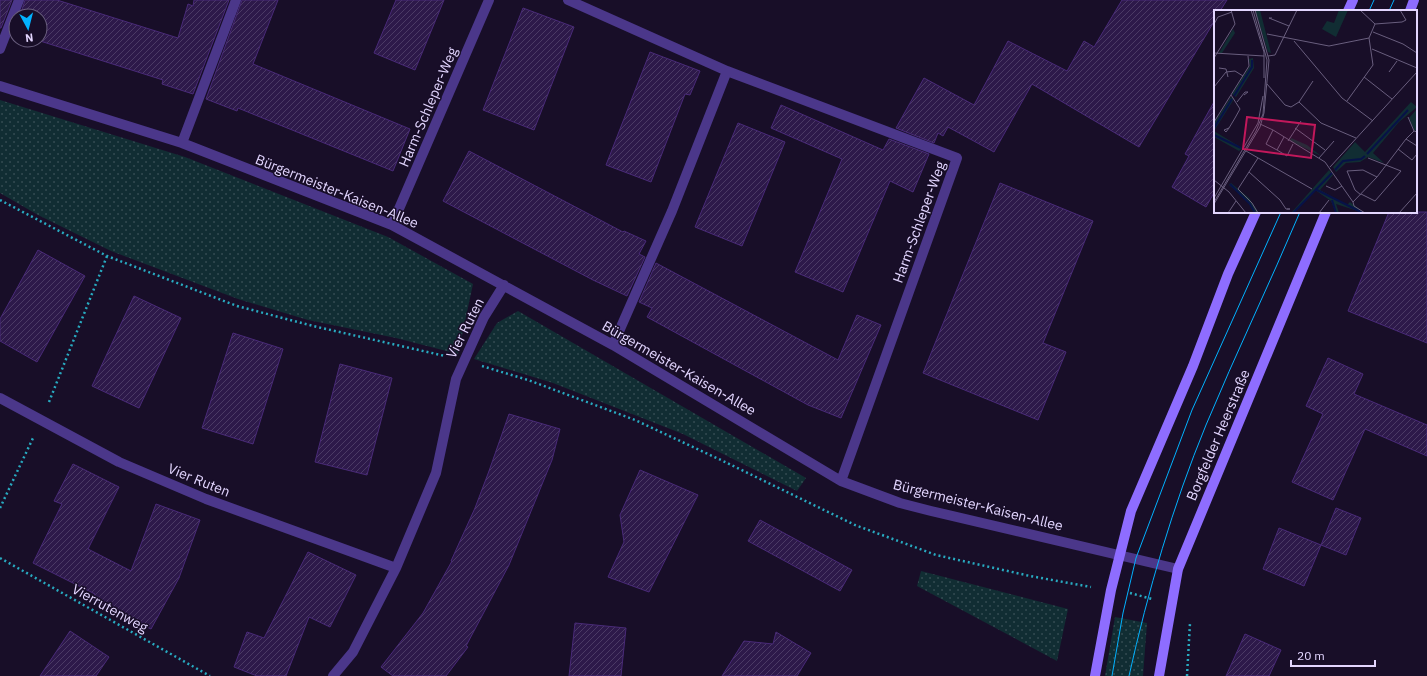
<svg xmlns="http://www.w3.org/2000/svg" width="1427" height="676" font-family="'IBM Plex Sans',sans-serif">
	<defs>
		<pattern id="grass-dots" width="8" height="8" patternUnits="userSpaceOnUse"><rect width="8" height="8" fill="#112d33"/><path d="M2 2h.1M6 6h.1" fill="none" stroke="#344b52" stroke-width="1.8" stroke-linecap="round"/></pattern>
		<pattern id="building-hatch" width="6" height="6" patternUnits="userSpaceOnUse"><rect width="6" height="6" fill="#2d194a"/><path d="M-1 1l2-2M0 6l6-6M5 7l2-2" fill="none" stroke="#4b3a65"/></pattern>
	</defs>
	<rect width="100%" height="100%" fill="#180e28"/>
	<path fill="url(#grass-dots)" d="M0,100L185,157L388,237L473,284L458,354L396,338L308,320L238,299L111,251L38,215L0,193Z
		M518,311L806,478L797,491L683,434L553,383L474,359L497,323Z
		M921,571L1068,609L1057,661L917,586Z
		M1115,617L1147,623L1143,676H1105Z"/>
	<path fill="url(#building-hatch)" stroke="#492a78" d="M0,0H12L1,28H0Z
		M25,0H57L178,38L188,4L193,6L194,0H229L193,94L162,84L163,80L37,40H40V16H20Z
		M242,0H278L253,64L410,129L393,171L238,108L237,111L206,99Z
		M396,0H444L415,70L374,53Z
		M1122,0H1227L1220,11H1215V20L1139,147L1032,84L994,152L948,127L943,136L938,133L934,143L896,128L924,78L974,105L1008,41L1067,71L1084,41L1094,47Z
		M523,8L574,27L534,130L483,110Z
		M650,52L700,71L690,95L685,94L651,182L606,165Z
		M1215,100V191L1206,207L1172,187L1189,156L1185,154Z
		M781,105L883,150L889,139L929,154L913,192L890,181L843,292L795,272L842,159L771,128Z
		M738,123L785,142L742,246L695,227Z
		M469,151L623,232L624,231L646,241L639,254L645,257L627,296L593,280L443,201Z
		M1000,183L1093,221L1043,343L1066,352L1038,420L923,373Z
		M1389,212H1427V343L1348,311Z
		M38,250L85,276L37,362L0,341V319Z
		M656,263L838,360L857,315L881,325L841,418L808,405L647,317L652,308L639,302Z
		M134,296L181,318L139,408L92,386Z
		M233,333L283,349L253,444L202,428Z
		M1328,358L1363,374L1354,394L1427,425V456L1365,429L1333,500L1292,482L1323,414L1306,406Z
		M340,364L392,378L367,475L315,462Z
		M509,414L560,429L552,460L509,565L466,646L468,647L446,676H393L381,667L423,613L452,561H451L475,508L489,471Z
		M73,464L119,487L88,549L131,571L156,504L200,520L179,578L151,629L92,599L95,594L33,563L62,504L54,501Z
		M640,470L698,495L649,592L608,577L624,542L620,515Z
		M1336,508L1361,518L1346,555L1321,545Z
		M760,520L852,570L840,591L748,541Z
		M1279,528L1321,545L1304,586L1263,569Z
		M308,552L356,575L330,627L309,617L286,676H257L234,667L247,632L264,638Z
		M575,623L626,628L621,676H569Z
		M70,631L109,657L96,676H40Z
		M776,632L811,653L797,676H722L744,641L773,644Z
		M1245,634L1281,650L1269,676H1226Z"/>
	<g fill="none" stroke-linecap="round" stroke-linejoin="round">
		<path stroke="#28aac0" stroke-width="2.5" stroke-dasharray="2 3" stroke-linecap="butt" d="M0,200L107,256L237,306L313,326L445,356
			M482,366L528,380L635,420L723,461L855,525L936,555L1030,576L1091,587
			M49,402L107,256
			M0,508L33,438
			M0,558L210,676
			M1130,593L1152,599
			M1187,676L1190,623"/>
		<path stroke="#4b378a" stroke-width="10" d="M568,0L727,71
			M0,49L19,0
			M0,86L182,143L392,225L613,345L841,481L900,503L931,511L1178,569
			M182,143L236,0
			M392,225L489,0
			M613,345L672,211L727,71L957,158L841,481
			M0,398L119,462L206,499L396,568
			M333,676L353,652L396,568L436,473L456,379L484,317L504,285"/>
		<path stroke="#8e6dff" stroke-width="10" d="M1348,11L1353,0
			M1410,11L1414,0
			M1095,676L1111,590L1131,511L1193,366L1228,274L1256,212
			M1159,676L1178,569L1326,212"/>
		<path stroke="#02b2ff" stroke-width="1" d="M1369,11L1374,0
			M1389,11L1394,0
			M1112,676L1123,613L1136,558L1192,410L1281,212
			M1129,676C1148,591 1173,505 1206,425C1236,353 1270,283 1300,212"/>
	</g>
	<g text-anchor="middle" stroke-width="3" stroke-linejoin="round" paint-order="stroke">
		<g font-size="14" fill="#e3d6ff" stroke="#180e28">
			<text transform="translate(428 107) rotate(-67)" y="5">Harm-Schleper-Weg</text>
			<text transform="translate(337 191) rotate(22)" y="5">Bürgermeister-Kaisen-Allee</text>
			<text transform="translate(919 222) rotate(-70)" y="5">Harm-Schleper-Weg</text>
			<text transform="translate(465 328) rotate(-63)" y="5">Vier Ruten</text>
			<text transform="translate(679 368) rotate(30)" y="5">Bürgermeister-Kaisen-Allee</text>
			<text transform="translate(1218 435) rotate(-67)" y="5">Borgfelder Heerstraße</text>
			<text transform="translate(199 480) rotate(22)" y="5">Vier Ruten</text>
			<text transform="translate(978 505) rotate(14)" y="5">Bürgermeister-Kaisen-Allee</text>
			<text transform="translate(110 608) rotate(29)" y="5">Vierrutenweg</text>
		</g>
	</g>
	<g transform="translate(1214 10)">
		<rect width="203" height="203" fill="#180e28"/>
		<path d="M77,128L93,135L107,146L76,131Z" fill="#112d33"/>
		<path d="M41,0H46L57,43L54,42ZM203,99V121L200,120L195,108Z" fill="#112d33"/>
		<path d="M125,0H134L122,27L108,19L113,11L120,13Z" fill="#112d33"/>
		<path d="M19,19L21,23L8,43H5ZM39,48L40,58L22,87L18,84L36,56L35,49ZM17,87L20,89L0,121L28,138L25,141L0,127V113ZM197,92L203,97L185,112L159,143L170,153L154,147L146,152L132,153L122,162L119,157L141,132L151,142ZM115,160L119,165L106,180L133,195L136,192L150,203L122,194L125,203H122L117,191L101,180L80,203H77ZM17,173L35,188L45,203H40L34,192L15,175Z" fill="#112d33"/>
		<path fill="none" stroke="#071248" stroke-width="2" d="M20,86L38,57V50M0,118L18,89M0,125L27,138M153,144L194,100M121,160L129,151L147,149L151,146M16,174L36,194L41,203M101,179L149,203M118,190L122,203M79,203L118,163"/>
		<path fill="none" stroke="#695e7e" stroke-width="1" d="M37,0L50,42V68M146,0L161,14L155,28M58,8H55L75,16M0,14L4,7L18,2M161,14L188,12L192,10L186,0M159,22L189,34L203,43M53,24L115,36L155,28M80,31L128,88L159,111M158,39L203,58M0,43L50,46M54,46L61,45L83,0M0,48L21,14L17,0M5,58L12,59L14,67M175,62L183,51M150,67L178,89M53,74L71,95L77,97L85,92M0,77L12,62L21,61L29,66M133,91L159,55L155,28M23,92L31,82H34L30,85M85,92L107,113L142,128M85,92L99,71M194,107L200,121M0,112L35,56L34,46M46,114L59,120L111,152L139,192L163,167L192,129L200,121L203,122M15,118L10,120L12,122L15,118L21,108L26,99L17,85M81,118L111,140M59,120L52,134L63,140L70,127M192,129L203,136M74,131L87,111M184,139L198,150L203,144M63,140L73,146L79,134M32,141L98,179M44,148L24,179L38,193L44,203M105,148L120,131M116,157L203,62M35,162L66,190L72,199H76H73M0,170L15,182L32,203M112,176L121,180L128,176M147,184L161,191L187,161L154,148M147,185L141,180L133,161L149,160L163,167M0,188L44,113L49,86M0,192L42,121L49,104L53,50L39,0M139,192L140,196L151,203M0,194L46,117L50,103L55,50L41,0M14,203L22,191M105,203L115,190M185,203L203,183"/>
		<path fill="#c2185b" fill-opacity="0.15" stroke="#c2185b" stroke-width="2" d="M33,107L101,115L97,148L29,139Z"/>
		<rect width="203" height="203" fill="none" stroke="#e3d6ff" stroke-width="2"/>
	</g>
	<g transform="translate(28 28) rotate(173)"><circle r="19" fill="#180e28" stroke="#695e7e"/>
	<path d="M0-3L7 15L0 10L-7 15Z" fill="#02b2ff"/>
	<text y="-6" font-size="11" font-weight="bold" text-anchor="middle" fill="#e3d6ff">N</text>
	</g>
	<path d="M1291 660v6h84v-6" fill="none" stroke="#e3d6ff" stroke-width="2"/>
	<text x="1297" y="660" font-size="12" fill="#e3d6ff" stroke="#180e28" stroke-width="3" paint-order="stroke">20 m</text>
</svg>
